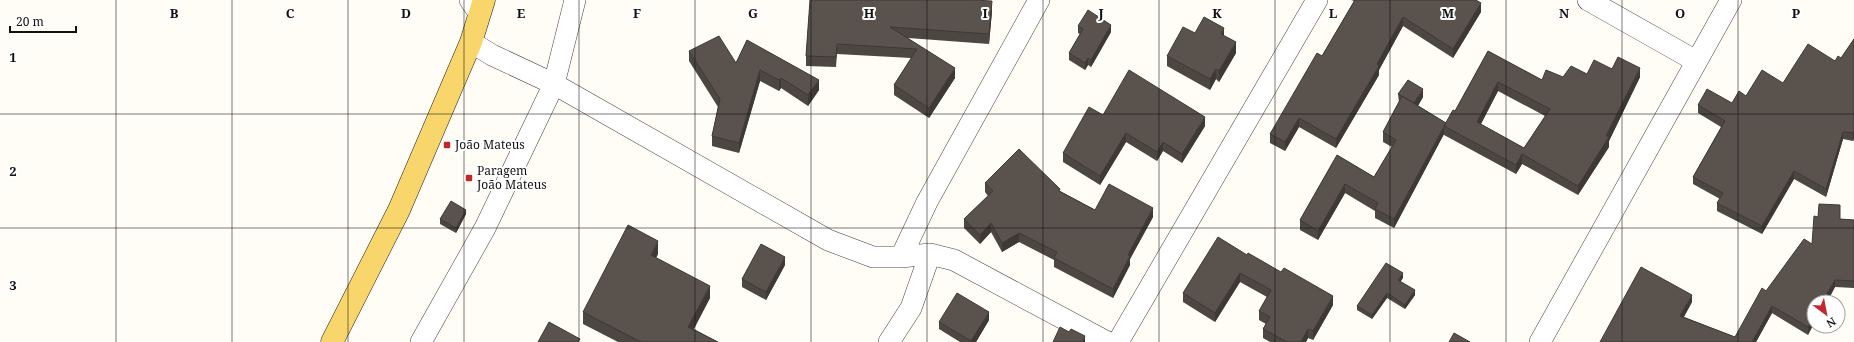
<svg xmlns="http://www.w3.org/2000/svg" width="1854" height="342" font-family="'Noto Serif',serif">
	<rect width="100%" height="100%" fill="#fffdf5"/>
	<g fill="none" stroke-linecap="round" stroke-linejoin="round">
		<defs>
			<path id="minor" d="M470,0L479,13
				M1588,0L1696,61
				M471,42L492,55L554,84L828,240L873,257H901L930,254L954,260L1107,342
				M901,257L927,202L1039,0
				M421,342L485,228L554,84L575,0
				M889,342L911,308L930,254
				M1118,342L1317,0
				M1540,342L1731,0"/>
			<path id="primary" d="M332,342L399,210L471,42L484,0"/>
		</defs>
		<use href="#minor" stroke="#444" stroke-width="22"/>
		<use href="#primary" stroke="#222" stroke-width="23"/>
		<use href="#minor" stroke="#fff" stroke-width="21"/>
		<use href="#primary" stroke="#f9d66b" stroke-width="22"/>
	</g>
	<path fill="#4d4742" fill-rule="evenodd" d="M810,0L992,11L989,44L908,38L955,78L929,118L894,95V85L911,58L837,54L836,67L806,66V56Z
		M1351,0H1476L1481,12L1453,58L1403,26L1379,70V75L1336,148L1299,127L1285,151L1270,143V134L1322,56L1354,1Z
		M1078,26L1111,32L1091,67L1088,65L1085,70L1069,60V53L1080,34L1078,33Z
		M1195,33L1224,36L1236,53L1219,82L1216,79L1210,90L1167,66V56Z
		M1854,39V139L1853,141L1843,139L1826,197L1794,179L1762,234L1717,211V203L1720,199L1693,184V177L1721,127L1698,113V105L1732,103L1746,96L1783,83L1835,61L1841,58Z
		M747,40L819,90L808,106L781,88L779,91L760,81L739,153L712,146V136L718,107L689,61V51L736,63Z
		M1488,51L1542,80L1587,74L1612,69L1640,77L1609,141V147L1578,195L1522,164L1516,174L1444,135V134L1394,228L1375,218V211L1345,193L1318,240L1300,230V220L1337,155L1374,177L1392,147L1383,142V132L1399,102L1398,94L1423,97L1418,106L1446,123L1455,111ZM1498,91L1545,116L1524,148L1480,125Z
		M1103,115L1205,126L1182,163L1163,151L1157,161L1126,142L1100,185L1063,162V153Z
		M985,183L1060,191L1095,210L1153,217L1130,259V265L1113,298L1054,267V260L1019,242L1002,252L991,232L980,244L964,228V219L988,196L985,192Z
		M466,214L456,233L440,224V219Z
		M1840,219L1854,220V288L1835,287L1827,302H1814L1808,335L1772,313L1756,342H1600L1692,302L1684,317L1735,337L1766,291L1812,244Z
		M658,254L656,258L710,298L694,329L718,342H618L583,324V312Z
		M1247,255L1333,305L1313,340L1308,338L1306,342H1270L1263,338V329L1266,324L1259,320V311L1267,297L1240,282L1215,322L1183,302V293Z
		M785,265L766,300L742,287V279Z
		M1403,278L1400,282L1415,295L1405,309L1387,298L1372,319L1357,310V306Z
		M989,320L976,342H960L939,329V322Z"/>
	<path fill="#3f3936" d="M992,1V11L989,44V34Z
		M1481,3V12L1453,58V49Z
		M1403,17V26L1379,70V75L1336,148V139Z
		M1111,25V32L1091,67V60Z
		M1224,28V39L1221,34Z
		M1236,42V53L1219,82V71Z
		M1088,58V65L1085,70V63Z
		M955,68V78L929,118V108Z
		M1640,68V77L1609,141V147L1578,195V186L1606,136Z
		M1216,69V79L1210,90V79Z
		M760,70V81L739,153V143Z
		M781,78V88L779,91V80Z
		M819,80V90L808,106V95Z
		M1498,82V91L1477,132V122Z
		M1423,89V97L1414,112V104Z
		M1205,117V126L1182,163V154Z
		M1299,118V127L1285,151V142Z
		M1446,123L1444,126V134L1394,228V219Z
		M1854,131V139L1853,141V133Z
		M1843,132V139L1826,197V189Z
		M1126,133V142L1100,185V176Z
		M1163,142V151L1157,161V152Z
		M1522,154V164L1516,174V165Z
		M1794,171V179L1762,234V226Z
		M1345,184V193L1318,240V231Z
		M1153,208V217L1130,259V265L1113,298V289L1128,255Z
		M466,210V214L456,233V228Z
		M991,223V232L980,244V235Z
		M1019,233V242L1002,252V243Z
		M658,241V254L651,267V255Z
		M785,257V265L766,300V292Z
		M1240,273V282L1215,322V313Z
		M1403,273V278L1398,285V280Z
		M1835,280V287L1827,302H1822Z
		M710,286V298L688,339V327Z
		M1415,290V295L1405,309V305Z
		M1387,293V298L1372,319V315Z
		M1692,295V302L1680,323V316Z
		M1333,296V305L1313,340V331Z
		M1772,306V313L1756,342H1752Z
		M989,312V320L976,342H971Z
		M1814,317V324L1808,335V327Z
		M1308,329V338L1306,342H1301Z
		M1085,336V342H1082Z"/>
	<path fill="#5a524d" stroke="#3f3936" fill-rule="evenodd" d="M810,0H973L992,1L989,34L890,27L955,68L929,108L894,85L917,49L837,44L836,57L806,56Z
		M1355,0H1476L1481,3L1453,49L1403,17L1377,64L1379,66L1336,139L1299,118L1285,142L1270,134L1317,53L1322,56Z
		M1088,10L1111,25L1091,60L1088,58L1085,63L1069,53L1083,29L1078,26Z
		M1204,17L1224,28L1221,34L1236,42L1219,71L1216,69L1210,79L1167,56L1183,27L1195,33Z
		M719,36L736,63L747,40L819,80L808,95L781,78L779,80L760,70L739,143L712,136L720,99L689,51Z
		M1854,39V131L1853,133L1843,132L1826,189L1794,171L1762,226L1717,203L1723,193L1693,177L1725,121L1698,105L1707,89L1732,103L1739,91L1746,96L1762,70L1783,83L1808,44L1835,61L1838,56L1841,58Z
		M1488,51L1542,80L1546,70L1563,77L1571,66L1587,74L1594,60L1612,69L1618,57L1640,68L1606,136L1609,137L1578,186L1522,154L1516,165L1444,126L1453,110L1455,111ZM1498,82L1550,109L1524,148L1477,122Z
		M1129,70L1205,117L1182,154L1163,142L1157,152L1126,133L1100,176L1063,153L1089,107L1103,115Z
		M1408,80L1423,89L1414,103L1398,94Z
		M1402,96L1446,123L1394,219L1375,209L1378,203L1345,184L1318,231L1300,220L1337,155L1374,177L1396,140L1383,132Z
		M1019,149L1060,189L1059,191L1095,210L1109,184L1153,208L1128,255L1130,256L1113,289L1054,258L1057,252L1019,233L1002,243L991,223L980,235L964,219L993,191L985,183Z
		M451,201L466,210L456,228L440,219Z
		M1819,204L1840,205V219L1854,220V281L1835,280L1822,302H1814V317L1808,327L1772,306L1752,342H1600L1641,267L1692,295L1680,316L1735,337L1762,288L1766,291L1804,239L1812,244L1814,216L1818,217Z
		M628,225L658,241L651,255L710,286L688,327L718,342H641L583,312Z
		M1218,237L1247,255L1248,253L1281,272L1284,268L1333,296L1313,331L1308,329L1301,342H1287L1263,329L1270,317L1259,311L1271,290L1240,273L1215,313L1183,293Z
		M761,244L785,257L766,292L742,279Z
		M1386,263L1403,273L1398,280L1415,290L1405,305L1387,293L1372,315L1357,306Z
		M957,293L989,312L971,341L939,322Z
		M549,322L580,339L578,342H538Z
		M1060,327L1069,332L1071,329L1085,336L1082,342H1053Z
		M1454,333L1470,342H1449Z"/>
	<path fill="none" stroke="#111" stroke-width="1" stroke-opacity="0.55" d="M116,0V342M232,0V342M348,0V342M464,0V342M579,0V342M695,0V342M811,0V342M927,0V342M1043,0V342M1159,0V342M1275,0V342M1390,0V342M1506,0V342M1622,0V342M1738,0V342M0,114H1854M0,228H1854"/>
	<g fill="#c4262e" stroke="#fff" stroke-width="1.5">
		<rect x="443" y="141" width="8" height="8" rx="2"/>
		<rect x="465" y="174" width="8" height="8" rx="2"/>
	</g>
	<g text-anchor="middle" stroke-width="4" stroke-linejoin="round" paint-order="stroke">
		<g font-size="12" fill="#111" stroke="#fff" text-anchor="start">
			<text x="455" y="149">João Mateus</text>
			<text x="477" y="175">Paragem<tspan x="477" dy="14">João Mateus</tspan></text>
		</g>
	</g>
	<g font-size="13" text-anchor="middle" font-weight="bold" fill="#111" stroke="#fff" stroke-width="4" stroke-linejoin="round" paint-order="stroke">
		<text x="174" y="18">B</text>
		<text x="290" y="18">C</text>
		<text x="406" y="18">D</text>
		<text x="521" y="18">E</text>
		<text x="637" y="18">F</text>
		<text x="753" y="18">G</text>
		<text x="869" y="18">H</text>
		<text x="985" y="18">I</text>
		<text x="1101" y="18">J</text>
		<text x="1217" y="18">K</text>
		<text x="1333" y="18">L</text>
		<text x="1448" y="18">M</text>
		<text x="1564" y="18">N</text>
		<text x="1680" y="18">O</text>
		<text x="1796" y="18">P</text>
		<text x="13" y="62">1</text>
		<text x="13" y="176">2</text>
		<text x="13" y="290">3</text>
	</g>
	<g transform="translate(1826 314) rotate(148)"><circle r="19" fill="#ffffff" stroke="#a0a0a0"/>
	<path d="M0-3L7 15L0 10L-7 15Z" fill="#c4262e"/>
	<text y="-6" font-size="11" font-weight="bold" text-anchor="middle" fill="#111111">N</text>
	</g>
	<path d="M10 26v6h66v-6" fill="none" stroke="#111111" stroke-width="2"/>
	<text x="16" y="26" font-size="12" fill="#111111" stroke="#ffffff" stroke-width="3" paint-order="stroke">20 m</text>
</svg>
